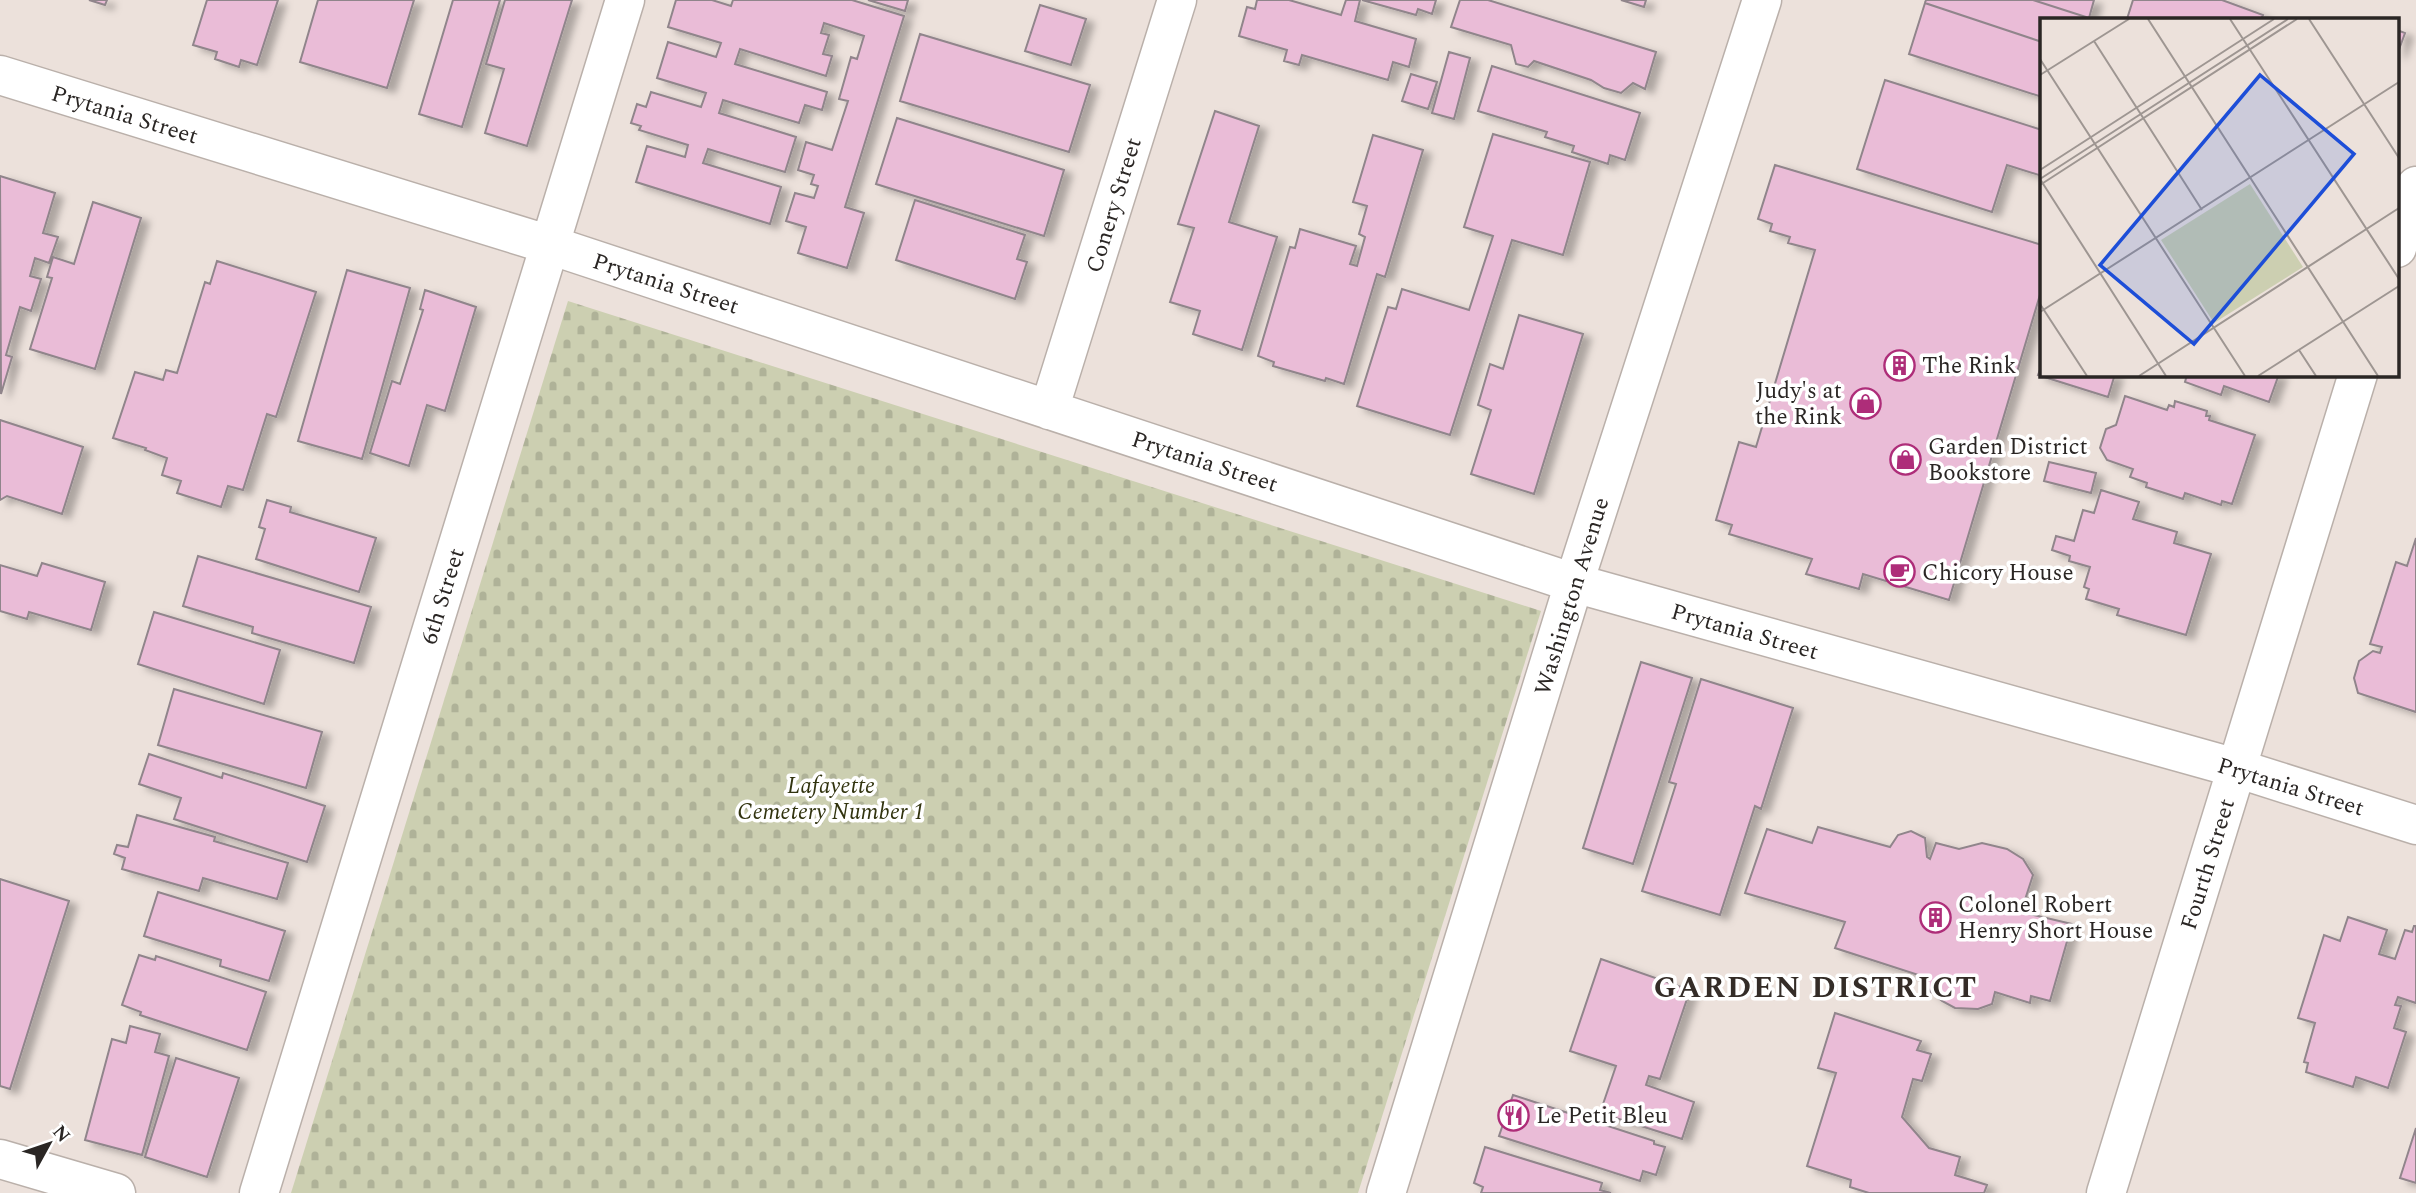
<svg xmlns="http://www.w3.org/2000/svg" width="2416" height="1193" font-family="Spectral,serif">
	<defs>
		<pattern id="cemetery-stones" width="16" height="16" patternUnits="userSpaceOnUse" patternTransform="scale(1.75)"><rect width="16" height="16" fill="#cccfb1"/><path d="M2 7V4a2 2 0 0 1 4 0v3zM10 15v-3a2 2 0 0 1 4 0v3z" fill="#afb298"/></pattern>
		<filter id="shadow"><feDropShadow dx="8" dy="4.5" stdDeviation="3.5" flood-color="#0004"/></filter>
	</defs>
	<rect width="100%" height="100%" fill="#ece1db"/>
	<path fill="url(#cemetery-stones)" d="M568,301L1541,611L1358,1193H291Z"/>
	<path fill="#eabcd7" stroke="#90858b" stroke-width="2" filter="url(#shadow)" d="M89,0H107L105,5Z
		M207,0H278L257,65L241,60L239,67L215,59L217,52L193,45Z
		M318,0H414L387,88L300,62Z
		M453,0H500L462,127L419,114Z
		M505,0H572L527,146L485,133L504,69L486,64Z
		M676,0H712L731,6L733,0H852L904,16L845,207L864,213L847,268L798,253L806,227L786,221L795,193L814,198L818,186L811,184L814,175L798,170L806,142L832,150L848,101L839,99L851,57L857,59L864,36L824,23L821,33L829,35L823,54L832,56L826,76L740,49L735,64L827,92L822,110L805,105L799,123L723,100L719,113L796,137L785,172L708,149L703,163L781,187L770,224L636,182L647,146L685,157L688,145L639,130L641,126L631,123L637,104L646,107L651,92L701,107L706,93L657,78L668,42L716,57L721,43L668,27Z
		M868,0H908L905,11Z
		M1257,0H1289L1341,15L1346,0H1360L1355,21L1416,39L1409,67L1393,62L1388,80L1302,55L1299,65L1284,61L1287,50L1239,36L1247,7L1255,9Z
		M1362,0H1436L1432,14L1418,9L1416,15Z
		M1460,0H1488L1656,52L1645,89L1633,83L1621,93L1604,88L1591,80L1534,61L1528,67L1516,64L1511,45L1451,27Z
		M1621,0H1646L1644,7Z
		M1926,0H2033L2089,18L2042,19V42L1925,3Z
		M2033,0H2094L2089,18Z
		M2133,0H2222L2263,15L2261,19H2127Z
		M1925,3L2042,42V97L1909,54Z
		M1040,5L1086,19L1071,65L1025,51Z
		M2397,30L2405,33L2397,55Z
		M920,34L1090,85L1069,152L900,101Z
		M1449,52L1470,58L1454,119L1432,113Z
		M1492,66L1640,113L1625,160L1610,155L1608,164L1572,152L1574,146L1545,137L1547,132L1478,111Z
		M1411,74L1437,82L1428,109L1402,101Z
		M1885,80L2042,130V176L2007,165L1992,212L1857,169Z
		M1215,111L1259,126L1229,222L1277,237L1242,350L1193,334L1200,311L1170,302L1194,228L1178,224Z
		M897,118L1064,170L1044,236L876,184Z
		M1493,134L1590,162L1563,255L1512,240L1450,435L1357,406L1388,307L1396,309L1402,289L1469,310L1493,236L1464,227Z
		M1373,135L1423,150L1385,277L1377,274L1344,384L1326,378L1325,381L1273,366L1274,362L1258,356L1290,247L1295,248L1300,229L1356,246L1350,264L1357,266L1365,237L1359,234L1367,206L1353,202Z
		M1775,165L2042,245V288L1949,600L1863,574L1859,589L1806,574L1812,559L1729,534L1732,525L1716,520L1739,442L1756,447L1815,250L1788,243L1790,237L1770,231L1772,224L1758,219Z
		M0,176L55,193L43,233L58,237L49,263L35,258L30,276L41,279L31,311L20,307L6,355L12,357L1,394Z
		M915,200L1025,235L1017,259L1027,262L1015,299L896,260Z
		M93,202L141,218L95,369L30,349L52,278L47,277L53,257L74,264Z
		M217,261L316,292L276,417L267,414L243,490L228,486L221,507L177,493L181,481L162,475L167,458L145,450L146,448L113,438L135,372L163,380L166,370L177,373L205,282L210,284Z
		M347,270L410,288L362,459L298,441Z
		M425,290L476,307L445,411L427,405L409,466L370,453L392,381L400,384L423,310L420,309Z
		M1519,315L1583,334L1534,494L1471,474L1491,410L1478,405L1490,364L1503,369Z
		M2042,364V374H2115L2108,397L2038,375Z
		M2185,374H2279L2269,402L2224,386L2221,395L2185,382L2187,375Z
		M2125,396L2167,410L2169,405L2174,407L2175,401L2207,411L2206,416H2210L2209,420L2255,435L2232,504L2222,501L2221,505L2185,493L2183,499L2146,487L2147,483L2130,477L2133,469L2107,460L2100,448L2106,429L2116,425Z
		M0,420L83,447L62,514L7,496L0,500Z
		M2049,462L2096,473L2091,493L2044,481Z
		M2101,490L2139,502L2133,519L2177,532L2174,543L2211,554L2186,635L2117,615L2119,609L2086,599L2089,589L2084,587L2090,567L2069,561L2070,556L2052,550L2056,536L2074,541L2083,510L2094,513Z
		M267,500L291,507L290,512L376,538L359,592L256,559L265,529L259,527Z
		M2416,538V712L2358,693L2354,678L2359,661L2373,651L2380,653L2382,647L2370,644L2396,562L2407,566Z
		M198,556L371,607L354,663L252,633L253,627L183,606Z
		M42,563L105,582L91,630L29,612L27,619L0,611V565L37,576Z
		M154,612L280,650L264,704L138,664Z
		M1641,662L1692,678L1633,864L1583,848Z
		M1701,679L1793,708L1761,809L1755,806L1720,915L1642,891L1676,784L1669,782Z
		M174,689L322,732L306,788L158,745Z
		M149,754L222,778L223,773L325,806L307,862L174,819L181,798L139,784Z
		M137,815L215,837L214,841L288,863L277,899L203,878L199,891L122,869L125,858L114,854L117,845L128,847Z
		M1818,827L1890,847L1898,835L1911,831L1925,838L1927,857L1930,859L1936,843L1959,849L1982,843L2007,849L2023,859L2033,875L2021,912L2072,924L2050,1001L2031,996L2030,1003L1995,992L1992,1004L1978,1009L1955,1008L1942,1001L1930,991L1925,984L1928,978L1835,948L1845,922L1745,893L1767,829L1812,843Z
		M0,879L69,901L10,1089L0,1086Z
		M158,892L285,931L269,981L220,966L221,960L144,936Z
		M2348,917L2387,930L2379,954L2395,959L2405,930L2412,932L2414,926H2416V1003L2398,997L2395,1005L2401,1006L2394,1028L2406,1032L2388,1088L2356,1077L2353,1087L2306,1072L2308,1063L2304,1062L2315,1023L2298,1018L2324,935L2340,941Z
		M139,955L155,960L156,956L266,992L247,1050L140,1015L141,1012L122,1005Z
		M1601,959L1690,990L1660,1079L1649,1076L1646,1085L1694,1102L1682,1139L1600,1113L1616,1066L1570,1051Z
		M1835,1013L1921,1041L1917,1050L1931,1054L1922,1081L1913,1079L1902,1117L1929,1148L1960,1157L1955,1175L1987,1185L1984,1193H1869L1850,1187L1851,1180L1807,1166L1836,1073L1818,1068Z
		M130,1026L160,1034L155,1052L169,1056L142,1155L85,1140L112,1039L126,1043Z
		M176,1058L239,1078L207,1177L145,1157Z
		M1513,1095L1654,1141V1144L1665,1147L1656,1175L1643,1171L1640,1181L1499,1136Z
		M2416,1128V1183L2400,1178Z
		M1485,1147L1602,1183L1600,1190L1611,1193H1481L1483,1187L1474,1183Z"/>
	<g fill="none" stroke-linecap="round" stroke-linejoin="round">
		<defs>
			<path id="minor" d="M0,75L550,245L1574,583L2236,768L2416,825
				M2397,248L2416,186
				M1049,410L1177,0
				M0,1159L116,1193
				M259,1193L625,0
				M1386,1193L1574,583L1762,0
				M2106,1193L2358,374"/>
		</defs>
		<use href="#minor" stroke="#bab0aa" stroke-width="41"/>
		<use href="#minor" stroke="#fff" stroke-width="38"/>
	</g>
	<defs>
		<symbol id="building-ring" viewBox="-11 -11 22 22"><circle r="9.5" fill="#fff" stroke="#ae2d79" stroke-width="1.5"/><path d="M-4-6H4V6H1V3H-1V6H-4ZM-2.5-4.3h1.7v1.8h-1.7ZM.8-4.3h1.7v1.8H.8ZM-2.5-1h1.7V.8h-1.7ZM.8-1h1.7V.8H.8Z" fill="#ae2d79"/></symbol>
		<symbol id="shop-ring" viewBox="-11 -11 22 22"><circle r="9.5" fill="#fff" stroke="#ae2d79" stroke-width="1.5"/><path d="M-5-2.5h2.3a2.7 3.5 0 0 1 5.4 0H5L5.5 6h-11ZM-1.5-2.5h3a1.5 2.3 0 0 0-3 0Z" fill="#ae2d79"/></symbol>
		<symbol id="cafe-ring" viewBox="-11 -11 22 22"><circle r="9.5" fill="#fff" stroke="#ae2d79" stroke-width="1.5"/><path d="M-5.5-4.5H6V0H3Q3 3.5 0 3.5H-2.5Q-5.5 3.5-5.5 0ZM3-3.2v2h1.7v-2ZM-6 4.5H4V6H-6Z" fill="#ae2d79"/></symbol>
		<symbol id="restaurant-ring" viewBox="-11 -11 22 22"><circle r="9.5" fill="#fff" stroke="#ae2d79" stroke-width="1.5"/><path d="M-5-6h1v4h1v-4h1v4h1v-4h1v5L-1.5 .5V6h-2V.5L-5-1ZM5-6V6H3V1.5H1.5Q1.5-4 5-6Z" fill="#ae2d79"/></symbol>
	</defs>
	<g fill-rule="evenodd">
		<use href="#building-ring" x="1882" y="348" width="35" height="35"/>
		<use href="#shop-ring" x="1848" y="386" width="35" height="35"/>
		<use href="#shop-ring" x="1888" y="442" width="35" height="35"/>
		<use href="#cafe-ring" x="1882" y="554" width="35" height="35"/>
		<use href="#building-ring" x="1918" y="900" width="35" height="35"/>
		<use href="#restaurant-ring" x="1496" y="1098" width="35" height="35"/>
	</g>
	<g text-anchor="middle" stroke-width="7" stroke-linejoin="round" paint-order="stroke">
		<g font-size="23" fill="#2a2624" stroke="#fff">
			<text transform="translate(125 114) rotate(17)" y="8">Prytania Street</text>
			<text transform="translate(1113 205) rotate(-73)" y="8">Conery Street</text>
			<text transform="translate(666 283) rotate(18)" y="8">Prytania Street</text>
			<text transform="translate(1205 461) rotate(18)" y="8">Prytania Street</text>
			<text transform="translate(442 596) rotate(-73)" y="8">6th Street</text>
			<text transform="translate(1571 596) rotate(-73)" y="8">Washington Avenue</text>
			<text transform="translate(1745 631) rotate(16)" y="8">Prytania Street</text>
			<text transform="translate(2291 786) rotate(17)" y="8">Prytania Street</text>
			<text transform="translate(2207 864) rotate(-73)" y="8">Fourth Street</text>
		</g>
		<g font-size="23" fill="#2a2624" stroke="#fff" text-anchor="start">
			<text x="1922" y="373">The Rink</text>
			<text x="1842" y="398" text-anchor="end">Judy's at<tspan x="1842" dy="26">the Rink</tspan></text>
			<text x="1928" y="454">Garden District<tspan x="1928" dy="26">Bookstore</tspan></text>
			<text x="1922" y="580">Chicory House</text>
			<text x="1958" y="912">Colonel Robert<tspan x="1958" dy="26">Henry Short House</tspan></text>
			<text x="1536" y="1123">Le Petit Bleu</text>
		</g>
		<g font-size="23" font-style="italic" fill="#31330e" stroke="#fff">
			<text x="831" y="793">Lafayette<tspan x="831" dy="26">Cemetery Number 1</tspan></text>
		</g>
		<g font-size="30" font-weight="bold" letter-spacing="2" fill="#342c27" stroke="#fff">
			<text x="1816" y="997">GARDEN DISTRICT</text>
		</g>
	</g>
	<g transform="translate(2040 18)">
		<rect width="359" height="359" fill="#ece1db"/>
		<path d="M210,166L263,249L174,305L121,222Z" fill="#cccfb1"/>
		<path fill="none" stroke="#9e9692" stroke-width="2" d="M108,1L338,358M190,1L359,261M269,1L359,140M54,23L162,192M0,41L205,358M0,57L89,1M0,152L234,1M0,161L126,358M0,161L248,1M0,167L257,1M0,286L47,358M0,294L359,64M259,332L276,358M99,358L359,190M218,358L359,268"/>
		<path fill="#1d4ed8" fill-opacity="0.15" stroke="#1d4ed8" stroke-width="3.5" d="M220,57L314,136L154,326L60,247Z"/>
		<rect width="359" height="359" fill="none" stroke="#2a2624" stroke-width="3.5"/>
	</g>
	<g transform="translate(49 1144) rotate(50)" stroke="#ffffff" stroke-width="5" paint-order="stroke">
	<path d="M0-5L12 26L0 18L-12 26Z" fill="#2a2624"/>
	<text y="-10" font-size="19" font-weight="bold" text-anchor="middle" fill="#2a2624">N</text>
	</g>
</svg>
